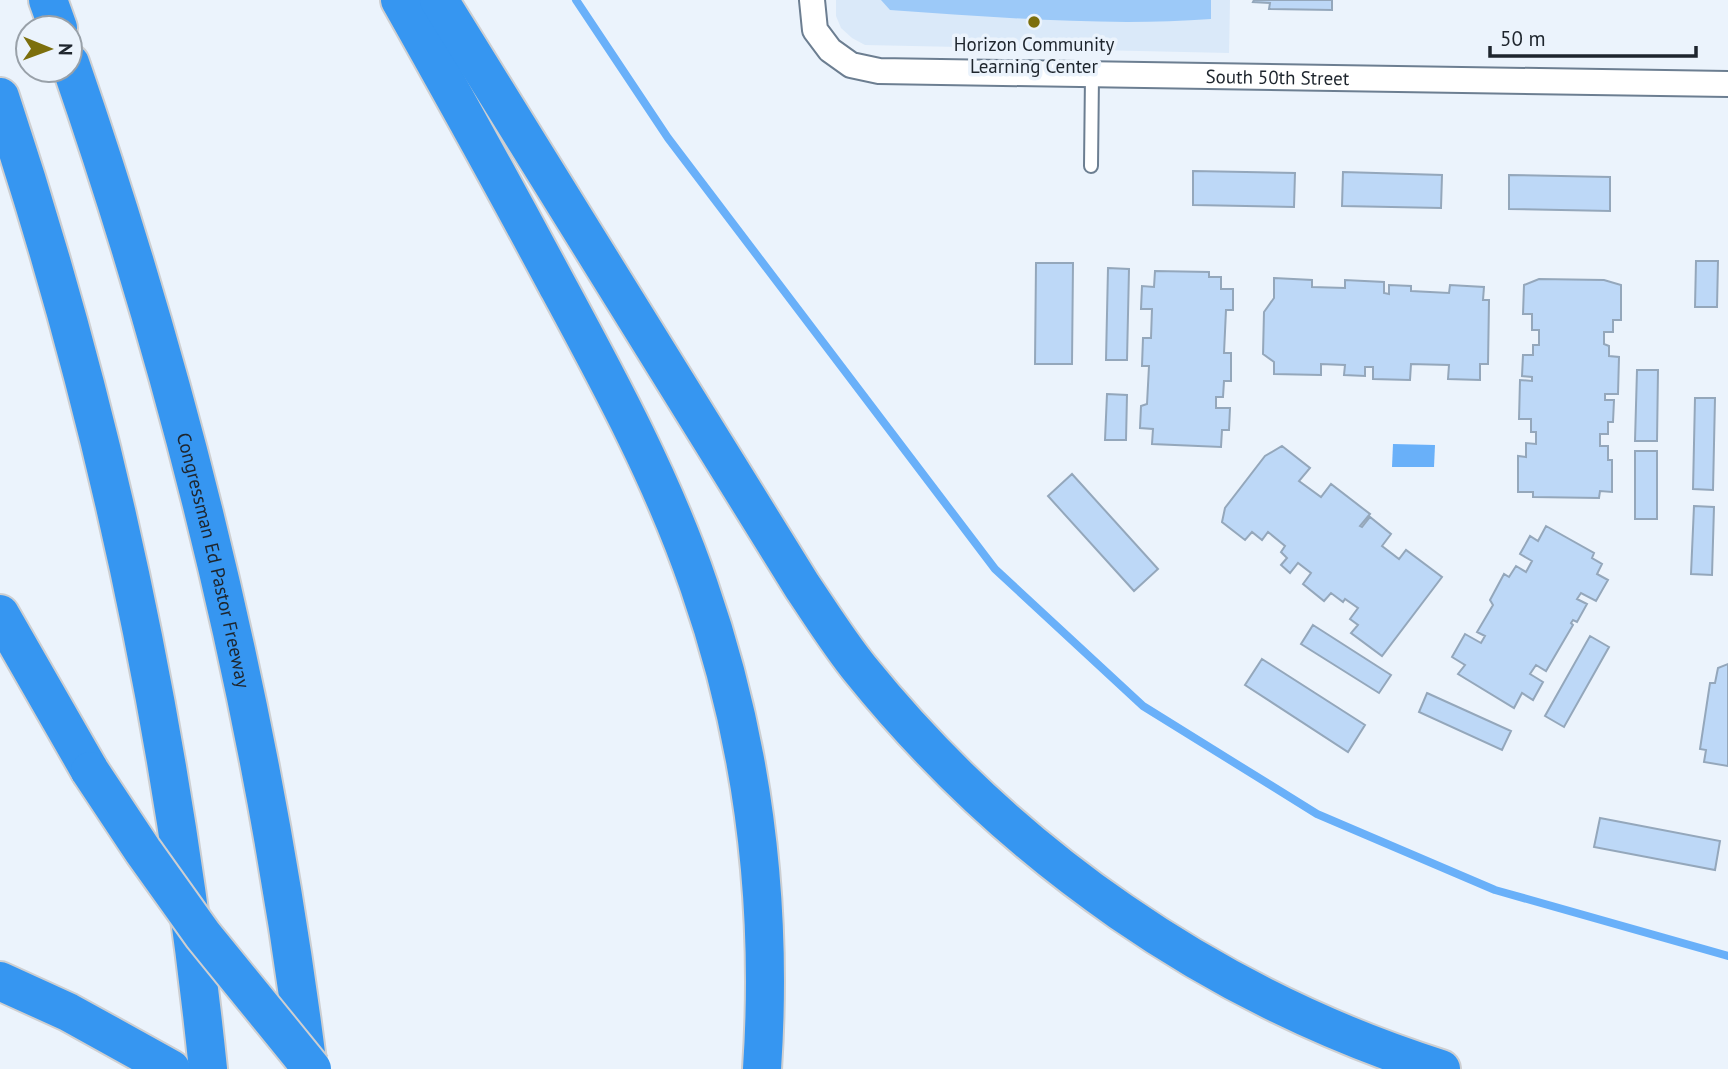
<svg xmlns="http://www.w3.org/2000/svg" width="1728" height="1069" font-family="'PT Sans',sans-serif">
	<rect width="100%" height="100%" fill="#ebf3fc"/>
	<path fill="#dae9f9" d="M836,0H1230L1229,53L865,45L852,38L841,28L836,16Z"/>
	<path fill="#9cc9f8" d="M881,0H1211V19C1105,27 996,17 890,10Z"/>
	<path fill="#69b0f9" d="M1393,444L1435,445L1434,467H1392Z"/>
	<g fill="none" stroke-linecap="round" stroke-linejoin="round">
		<path stroke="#69b0f9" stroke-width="8" d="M576,0L668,138L995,569L1143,706L1317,814L1495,890L1728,956"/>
	</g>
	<path fill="#bdd8f7" stroke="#94a7bb" stroke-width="2" d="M1254,0H1332V10L1269,9L1270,3L1253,2Z
		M1193,171L1295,173L1294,207L1193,205Z
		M1343,172L1442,175L1441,208L1342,206Z
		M1509,175L1610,177V211L1509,209Z
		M1696,261H1718L1717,307H1695Z
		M1036,263H1073L1072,364H1035Z
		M1108,268L1129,269L1127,360H1106Z
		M1155,271L1209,272V277H1221V289H1233V310H1226L1224,353H1231V381H1224L1223,397H1216V408H1230L1229,430H1222L1221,447L1152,444L1153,429L1140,428L1141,406L1147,404L1149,366H1142L1143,338H1151L1152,309H1141L1142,286L1154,287Z
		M1274,278L1312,280V287L1345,288V280L1384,282V293L1389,294V285L1411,286V291L1449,293L1450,285L1484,287L1483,300H1489L1488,364H1480V380L1448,379L1449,365L1411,364L1410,380L1373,379V367H1365V376L1344,375L1345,365L1321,364V375L1274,374V362L1263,354L1264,312L1274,298Z
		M1539,279L1604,280L1621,285V320H1613V332H1604V344L1609,346V356L1619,357L1618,394H1605V400H1614L1613,422H1608V434H1600V446H1608V460H1612V492L1600,491L1599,498L1533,497V492H1518V456L1526,457V443L1536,444V432H1531V419H1519L1520,380L1532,381V377L1522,376L1523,355H1533V345H1539V330H1532V314H1523L1524,285Z
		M1637,370H1658L1657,441H1635Z
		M1107,394L1127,395L1126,440H1105Z
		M1695,398H1715L1713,490L1693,489Z
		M1282,446L1310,468L1299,481L1321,497L1331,484L1370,514L1360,526L1362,527L1370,517L1391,534L1382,546L1399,559L1406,550L1442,577L1382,656L1351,633L1358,625L1350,619L1358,608L1345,599L1343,602L1331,593L1324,601L1303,584L1311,573L1298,563L1290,573L1281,565L1287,558L1281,552L1285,546L1268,532L1262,540L1252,532L1245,540L1222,522L1225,508L1265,456Z
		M1635,451H1657V519H1635Z
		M1072,474L1158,569L1134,591L1048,496Z
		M1694,506L1714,507L1712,575L1691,574Z
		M1546,526L1594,553L1592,558L1602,564L1597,574L1608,580L1596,601L1581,593L1577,599L1587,604L1577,622L1573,620L1571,623L1573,625L1546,671L1536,665L1530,674L1543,682L1533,700L1522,693L1514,708L1458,674L1465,665L1452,657L1465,634L1481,643L1485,636L1477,632L1493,605L1490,600L1504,574L1509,577L1516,566L1526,572L1532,561L1520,554L1530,536L1538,541Z
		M1313,625L1391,675L1379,693L1301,644Z
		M1590,636L1609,647L1564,727L1545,716Z
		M1262,659L1365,725L1348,752L1245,685Z
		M1728,664V766L1704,762L1706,750L1700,749L1710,683H1715L1718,668Z
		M1427,693L1511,731L1502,750L1419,712Z
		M1600,818L1720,841L1715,870L1594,847Z"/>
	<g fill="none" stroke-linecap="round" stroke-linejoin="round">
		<defs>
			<path id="lane" d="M1091,166L1092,75"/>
			<g id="street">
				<path id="s1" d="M812,0L815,30L830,50L851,65L879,71L1728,84"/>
			</g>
			<g id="highway">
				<path d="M48,0L58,28"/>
				<path d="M400,0C453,94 505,188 556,283C609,381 663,480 699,586C753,741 773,905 762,1069"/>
				<path d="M439,0L802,586C821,614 839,643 860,669C1010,855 1213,997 1441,1069"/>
				<path id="s2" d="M70,63C183,389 265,726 308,1069"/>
				<path d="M0,97C105,412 174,739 208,1069"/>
				<path d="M0,614L90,771"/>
				<path d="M0,981L68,1012L171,1069"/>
			</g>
		</defs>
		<use href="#lane" stroke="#6c7e91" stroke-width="16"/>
		<use href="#street" stroke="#6c7e91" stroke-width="28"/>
		<use href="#highway" stroke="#cecfd1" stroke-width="42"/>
		<use href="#lane" stroke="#fff" stroke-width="12"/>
		<use href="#street" stroke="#fff" stroke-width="24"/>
		<use href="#highway" stroke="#3696f1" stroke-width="38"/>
		<defs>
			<path id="highway-bridge" d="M90,771L143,851L203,935L312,1069"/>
		</defs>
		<use href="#highway-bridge" stroke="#cecfd1" stroke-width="42" stroke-linecap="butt"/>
		<use href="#highway-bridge" stroke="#3696f1" stroke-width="38"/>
	</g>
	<circle fill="#7c6f0d" stroke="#ebf3fc" stroke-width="2.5" cx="1034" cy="22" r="7"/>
	<g text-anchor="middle" stroke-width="7" stroke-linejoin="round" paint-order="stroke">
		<g font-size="19" fill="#1e252d" stroke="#ebf3fc">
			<text x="1034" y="51">Horizon Community<tspan x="1034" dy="22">Learning Center</tspan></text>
		</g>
		<g font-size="19" fill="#1e252d" stroke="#ebf3fc">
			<text dy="7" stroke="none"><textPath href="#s1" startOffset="508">South 50th Street</textPath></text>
			<text dy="7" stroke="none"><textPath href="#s2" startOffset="518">Congressman Ed Pastor Freeway</textPath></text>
		</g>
	</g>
	<g transform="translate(49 49) rotate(91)"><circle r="33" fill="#ebf3fc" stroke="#99a1a9" stroke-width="2"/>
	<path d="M0-5L12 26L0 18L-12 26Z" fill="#7c6f0d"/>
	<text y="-10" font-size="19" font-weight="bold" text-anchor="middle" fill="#1e252d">N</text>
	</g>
	<path d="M1490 46v10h206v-10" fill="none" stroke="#1e252d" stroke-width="3.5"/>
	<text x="1500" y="46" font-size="21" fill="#1e252d" stroke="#ebf3fc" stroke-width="5" paint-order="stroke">50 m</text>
</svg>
